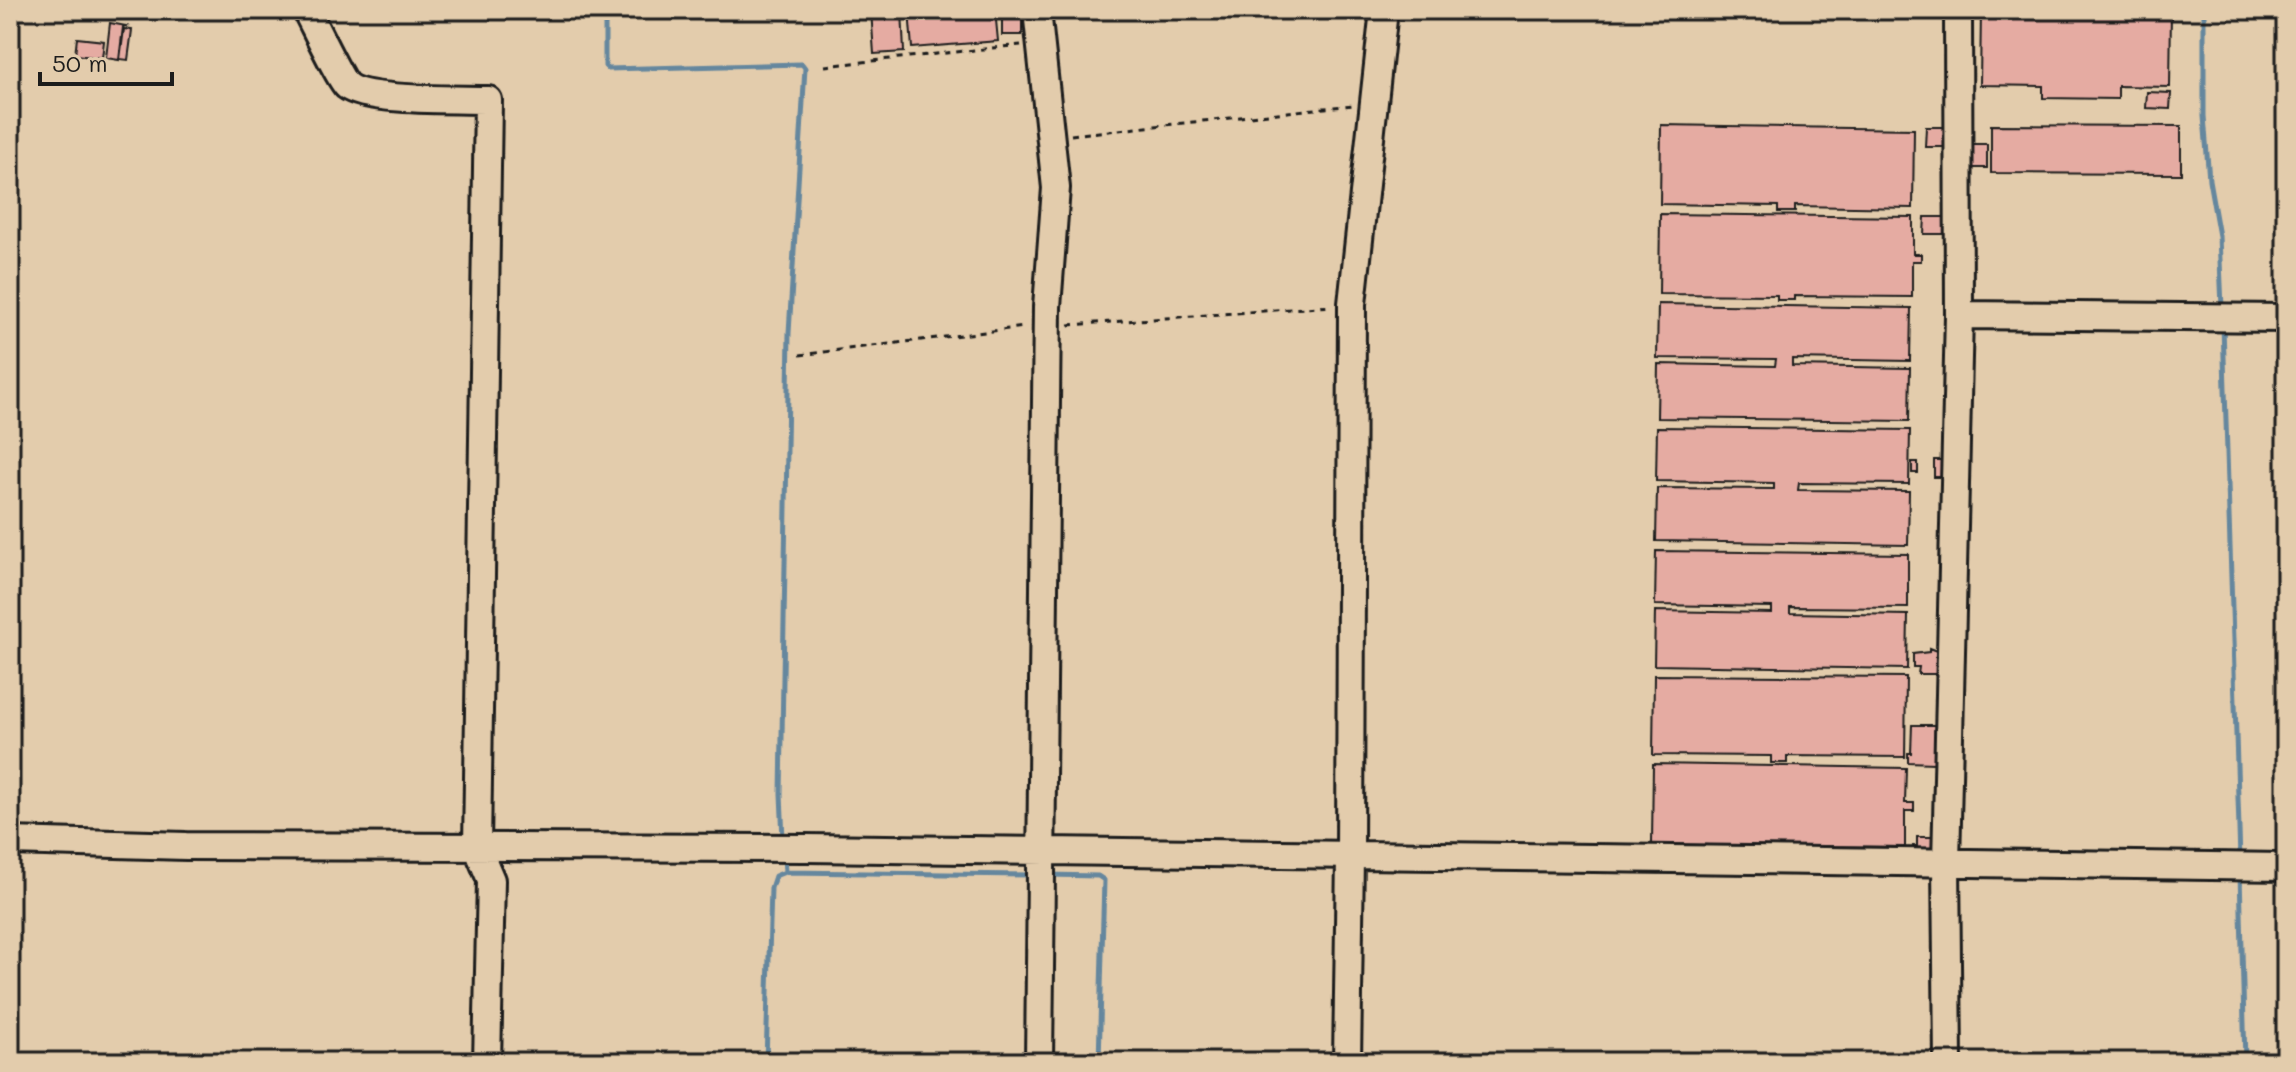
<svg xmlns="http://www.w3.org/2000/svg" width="2296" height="1072" font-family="Mali,sans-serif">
	<rect width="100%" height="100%" fill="#e3ccac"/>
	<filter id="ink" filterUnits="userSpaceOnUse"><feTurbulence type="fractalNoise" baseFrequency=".0125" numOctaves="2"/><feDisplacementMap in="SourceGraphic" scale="16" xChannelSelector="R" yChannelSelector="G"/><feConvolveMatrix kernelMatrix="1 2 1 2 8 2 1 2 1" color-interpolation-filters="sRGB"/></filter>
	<g filter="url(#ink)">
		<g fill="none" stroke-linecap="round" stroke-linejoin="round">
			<path stroke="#65879e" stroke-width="5" d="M605,10V66L608,69L802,64L805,68L789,333L781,794L783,839
				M2204,10V116L2209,180L2219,236L2222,308
				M2223,326L2240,860
				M784,857L785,872
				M2240,874L2245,1062
				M1048,875L1098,876L1104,880L1099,1062
				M766,1062L771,888L775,876L785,872L1034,875"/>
		</g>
		<path fill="#e5aba2" stroke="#1c1c1c" stroke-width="2" d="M871,10H902L904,52L874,54Z
			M909,10H995L998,41L912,48Z
			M1002,10H1022V35H1002Z
			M1981,10H2171L2170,87L2118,86V99L2043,98V86L1980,85Z
			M110,23L126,26L123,27L119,60L106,58Z
			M124,29L132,30L128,60L120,59Z
			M77,38L104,41L102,58L75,55Z
			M2147,92L2171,93L2170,109L2146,108Z
			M1661,125L1914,129L1913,208L1795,206V212H1778V206L1660,204Z
			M1991,125L2181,126V174L1991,173Z
			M1926,127H1946V147H1925Z
			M1966,144H1987V168H1966Z
			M1660,214L1913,217V254H1921V261H1912V297L1794,296V300H1777V295L1659,294Z
			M1925,217H1945V234H1924Z
			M1658,304L1911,308L1910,361L1792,359V366L1910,368L1909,421L1657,418L1658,364L1775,366L1776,359L1657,358Z
			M1657,427L1910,430L1909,484L1799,483L1798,490L1909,491L1908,545L1656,541L1657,488L1774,489V483L1656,481Z
			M1934,460H1941V477H1934Z
			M1912,462H1918V473H1912Z
			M1656,551L1908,554V608L1790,607V613L1908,615L1907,669L1654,665L1655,611L1772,613V607L1655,605Z
			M1929,648L1939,652V674H1918L1919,667H1913V654L1929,652Z
			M1654,675L1906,677L1905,757L1787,756V763H1771V756L1653,755Z
			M1912,725H1935L1934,763L1908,762V753H1911Z
			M1653,764L1906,768L1905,803H1914V811H1905V847L1787,846V853L1770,852V846L1652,844Z
			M1917,837H1934V853H1913V846H1917Z"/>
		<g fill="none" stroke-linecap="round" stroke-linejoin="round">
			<defs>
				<path id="minor" d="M306,10C313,23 340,80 347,86C367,102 460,99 488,100L477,847L491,880L487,1062
					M1037,10L1056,188L1047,307L1039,1062
					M1959,315L2286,318
					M10,841L186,846L806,848L2286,867
					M1347,1062L1350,857L1352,304L1384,10
					M1948,1062L1946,863L1959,315L1958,10"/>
			</defs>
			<use href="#minor" stroke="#1c1c1c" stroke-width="32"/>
			<path stroke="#1c1c1c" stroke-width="3" stroke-dasharray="6 6" stroke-linecap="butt" d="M825,66L1021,45
				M1071,135L1353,105
				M1069,325L1332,306
				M800,355L1025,327"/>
			<use href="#minor" stroke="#e3ccac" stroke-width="26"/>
		</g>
	</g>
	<rect width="2296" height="1072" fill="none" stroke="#e3ccac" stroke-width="40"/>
	<rect x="20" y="20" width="2256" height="1032" fill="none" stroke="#1c1c1c" stroke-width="3" filter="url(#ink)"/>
	<path d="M40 72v12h132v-12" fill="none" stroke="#1c1c1c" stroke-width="4"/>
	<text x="52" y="72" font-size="24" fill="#1c1c1c" stroke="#e3ccac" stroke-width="6" paint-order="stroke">50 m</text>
</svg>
